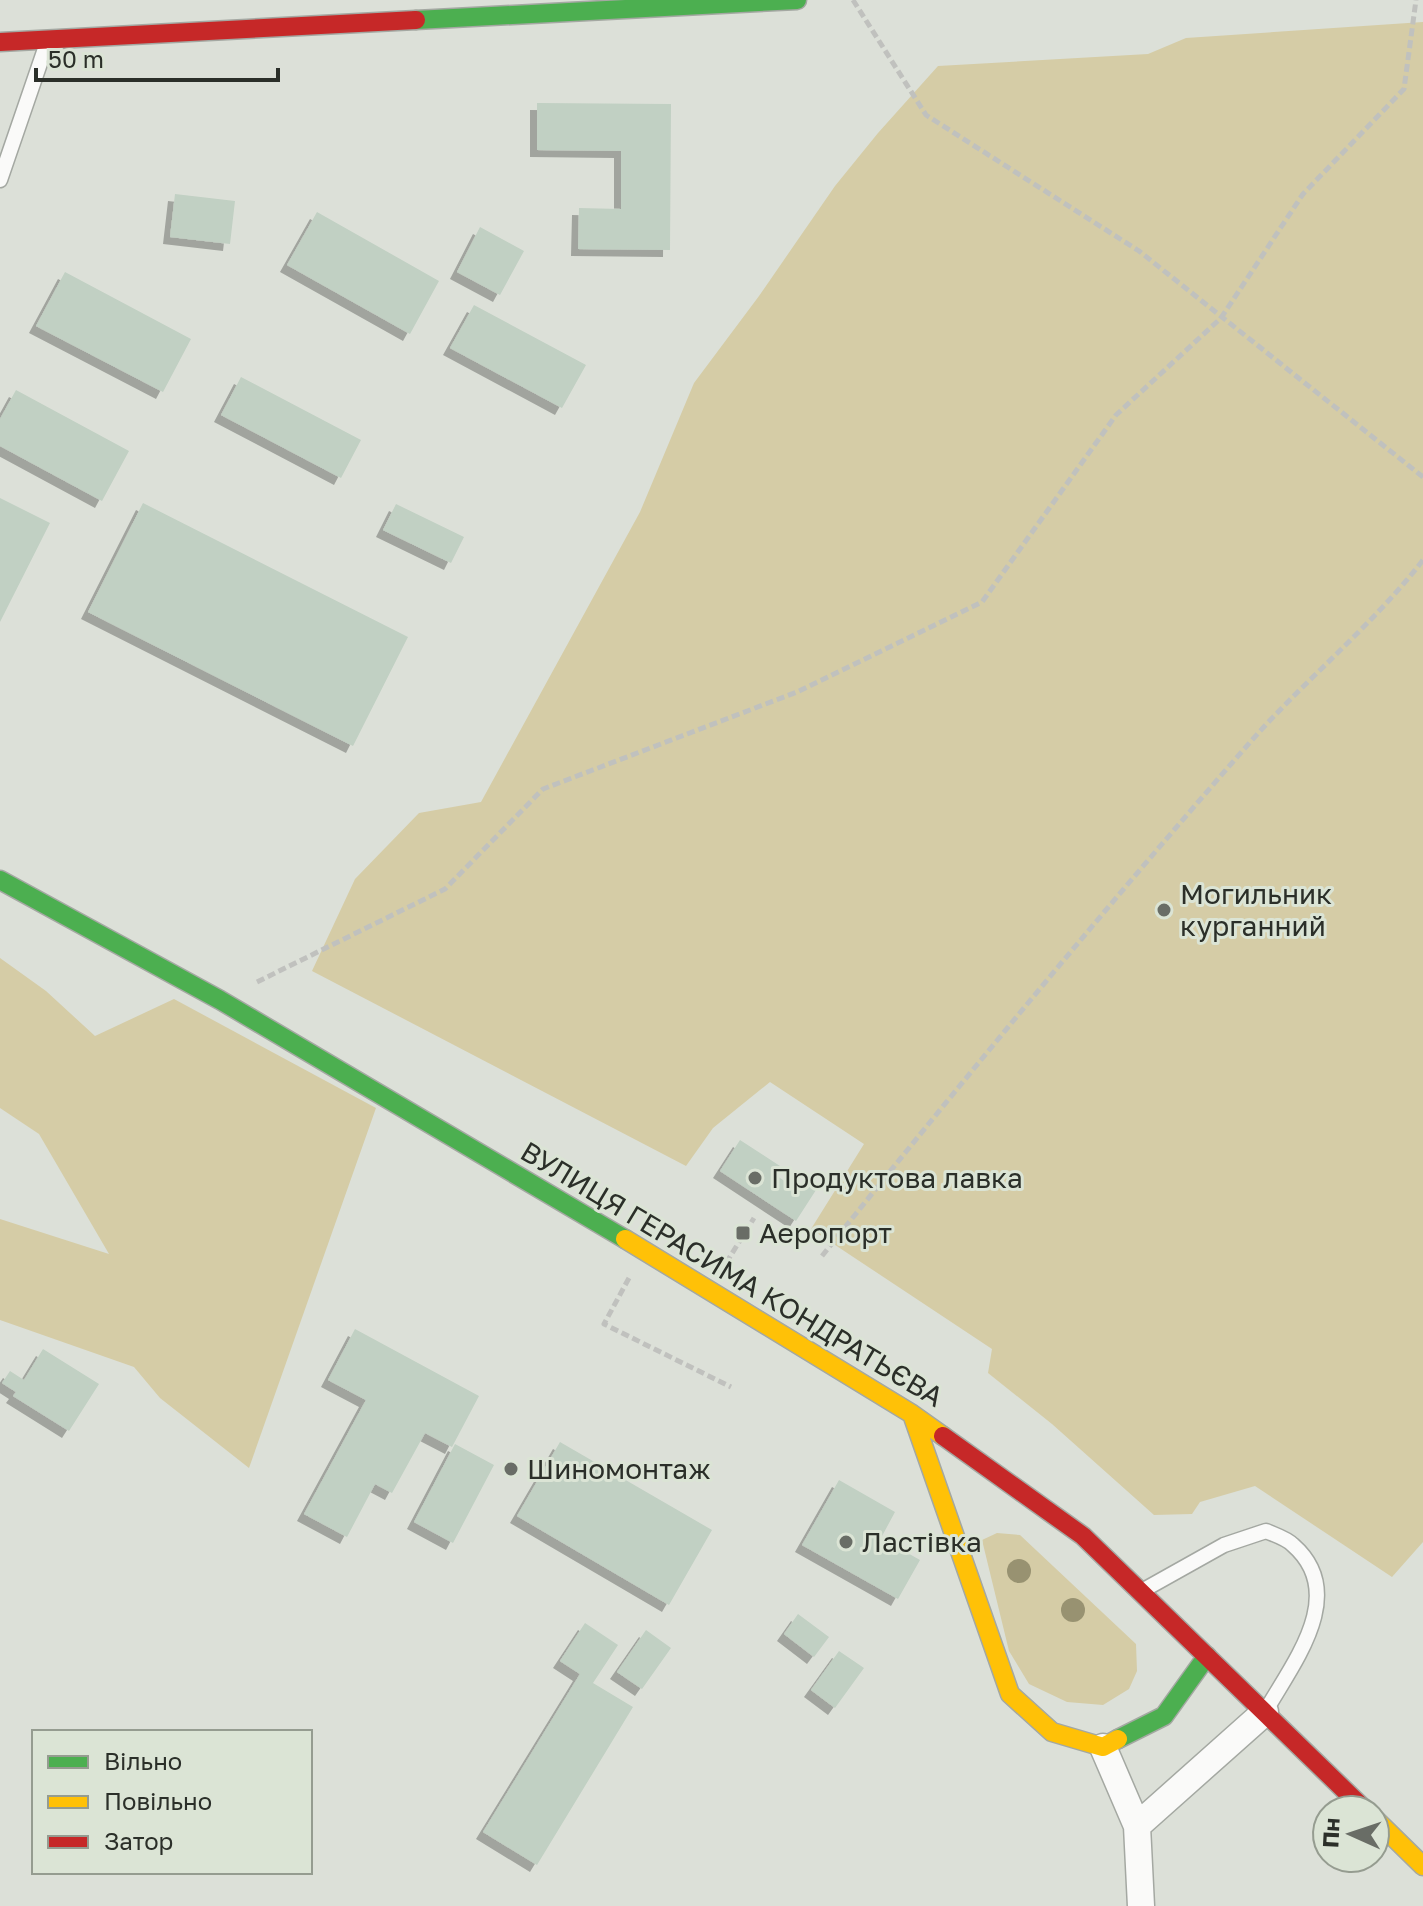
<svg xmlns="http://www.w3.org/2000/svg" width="1423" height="1906" font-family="'Golos Text',sans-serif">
	<defs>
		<filter id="shadow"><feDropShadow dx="-7" dy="7" stdDeviation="0" flood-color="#0004"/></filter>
	</defs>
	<rect width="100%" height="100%" fill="#dce0d8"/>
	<path fill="#d5cca6" d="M1423,22V1542L1392,1577L1255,1486L1200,1502L1192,1514L1154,1515L1052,1424L988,1373L992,1349L811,1229L864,1144L770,1082L713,1128L686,1166L312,971L355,879L419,813L481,802L640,512L694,383L759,296L835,186L878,133L938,66L1148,54L1186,38Z
		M0,958L46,991L95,1036L174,999L376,1108L249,1468L160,1398L134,1367L0,1320V1219L109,1254L39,1134L0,1108Z
		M997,1533L1020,1535L1136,1644L1137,1671L1129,1689L1103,1705L1067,1702L1029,1684L1009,1651L982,1540Z"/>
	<path fill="#c1d0c3" filter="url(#shadow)" d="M537,103L671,104L670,250L578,249L579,208L621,209V151L537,150Z
		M175,194L235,201L230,244L170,237Z
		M317,212L439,281L410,334L287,265Z
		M480,227L524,251L500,295L457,272Z
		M65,272L191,339L163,392L36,326Z
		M474,305L586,365L562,408L450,348Z
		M241,377L361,440L341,478L221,415Z
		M16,390L129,451L102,501L0,446V419Z
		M0,498L50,523L0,622Z
		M143,503L408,637L353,746L88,612Z
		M396,504L464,537L451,563L383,530Z
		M740,1140L780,1166L774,1174L798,1190L803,1182L816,1190L796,1221L720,1171Z
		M355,1329L479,1396L452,1447L425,1433L392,1493L375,1484L347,1537L304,1514L366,1400L328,1380Z
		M43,1349L99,1384L69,1431L13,1396L16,1392L2,1383L10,1371L24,1380Z
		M560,1442L712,1530L669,1605L517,1516Z
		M455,1444L494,1465L453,1543L414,1522Z
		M839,1480L895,1512L881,1538L920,1560L898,1599L802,1545Z
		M798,1614L829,1637L814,1657L784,1634Z
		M585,1623L618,1645L593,1683L633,1707L537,1865L483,1832L580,1674L560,1661Z
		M646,1630L671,1648L642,1689L617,1672Z
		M839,1651L864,1668L835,1708L811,1690Z"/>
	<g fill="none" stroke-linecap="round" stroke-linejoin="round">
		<defs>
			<path id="lane" d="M0,180L48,40
				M1140,1592L1224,1545L1266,1531C1275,1535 1286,1538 1293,1545C1349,1594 1293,1663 1265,1712"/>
			<path id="street" d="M1103,1747L1137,1826L1141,1906
				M1137,1826L1265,1712"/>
			<path id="fast" d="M416,20L797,0
				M0,880L220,1000L625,1239
				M1118,1739L1164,1716L1207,1656"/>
			<path id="slow" d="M625,1239L912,1414L943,1436
				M912,1414L1010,1694L1052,1732L1103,1747L1118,1739
				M1375,1819L1423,1866"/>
			<path id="jam" d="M0,42L416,20
				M943,1436L1083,1536L1365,1810"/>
		</defs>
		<use href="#lane" stroke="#a4a8a2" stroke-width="17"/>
		<use href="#street" stroke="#a4a8a2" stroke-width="29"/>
		<use href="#fast" stroke="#a4a8a2" stroke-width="21"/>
		<use href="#slow" stroke="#a4a8a2" stroke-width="21"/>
		<use href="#jam" stroke="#a4a8a2" stroke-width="21"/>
		<path stroke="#c0c1be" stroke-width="5" stroke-dasharray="8 4" stroke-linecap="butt" d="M853,0L926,115L1139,251L1423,477
			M257,982L445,889L543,789L797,692L982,602L1116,415L1221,318L1303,194L1404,89L1416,0
			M822,1256C962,1081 1105,908 1252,740C1307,678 1372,626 1423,560
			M726,1263L754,1218
			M629,1278L604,1324L731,1387"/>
		<use href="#lane" stroke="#fafaf9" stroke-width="14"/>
		<use href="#street" stroke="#fafaf9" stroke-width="26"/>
		<use href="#fast" stroke="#4caf50" stroke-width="18"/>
		<use href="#slow" stroke="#ffc107" stroke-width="18"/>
		<use href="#jam" stroke="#c62828" stroke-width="18"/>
	</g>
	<g fill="#989271">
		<circle cx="1019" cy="1571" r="12"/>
		<circle cx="1073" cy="1610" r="12"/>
	</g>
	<g fill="#696d66" stroke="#dbe4d5" stroke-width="3">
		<circle cx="1164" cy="910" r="8"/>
		<circle cx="755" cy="1178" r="8"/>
		<rect x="735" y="1225" width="16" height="16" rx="4"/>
		<circle cx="511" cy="1469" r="8"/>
		<circle cx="846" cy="1542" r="8"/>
	</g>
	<g text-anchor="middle" stroke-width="6" stroke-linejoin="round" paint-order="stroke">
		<g font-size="28" fill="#2b2f29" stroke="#dbe4d5" text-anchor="start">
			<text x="1180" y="904">Могильник<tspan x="1180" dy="32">курганний</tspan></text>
			<text x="771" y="1188">Продуктова лавка</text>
			<text x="759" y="1243">Аеропорт</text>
			<text x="527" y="1479">Шиномонтаж</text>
			<text x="862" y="1552">Ластівка</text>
		</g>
		<g font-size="28" fill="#2b2f29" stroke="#dbe4d5">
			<text transform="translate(732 1274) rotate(31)" y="10">ВУЛИЦЯ ГЕРАСИМА КОНДРАТЬЄВА</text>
		</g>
	</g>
	<rect x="32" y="1730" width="280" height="144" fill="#dbe4d5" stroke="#959c90" stroke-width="2"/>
	<rect x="48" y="1756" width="40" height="12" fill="#4caf50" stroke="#959c90" stroke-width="2"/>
	<text x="104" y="1770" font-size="24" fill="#2b2f29">Вільно</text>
	<rect x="48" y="1796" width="40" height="12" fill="#ffc107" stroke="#959c90" stroke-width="2"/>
	<text x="104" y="1810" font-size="24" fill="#2b2f29">Повільно</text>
	<rect x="48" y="1836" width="40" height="12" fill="#c62828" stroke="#959c90" stroke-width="2"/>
	<text x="104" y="1850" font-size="24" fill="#2b2f29">Затор</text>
	<g transform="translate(1351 1834) rotate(273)"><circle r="38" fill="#dbe4d5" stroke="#959c90" stroke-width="2"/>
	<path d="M0-6L14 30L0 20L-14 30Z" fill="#696d66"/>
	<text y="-12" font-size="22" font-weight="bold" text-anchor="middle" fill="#2b2f29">Пн</text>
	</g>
	<path d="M36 68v12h242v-12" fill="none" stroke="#2b2f29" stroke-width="4"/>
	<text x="48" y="68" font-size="24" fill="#2b2f29" stroke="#dbe4d5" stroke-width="6" paint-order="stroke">50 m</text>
</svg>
